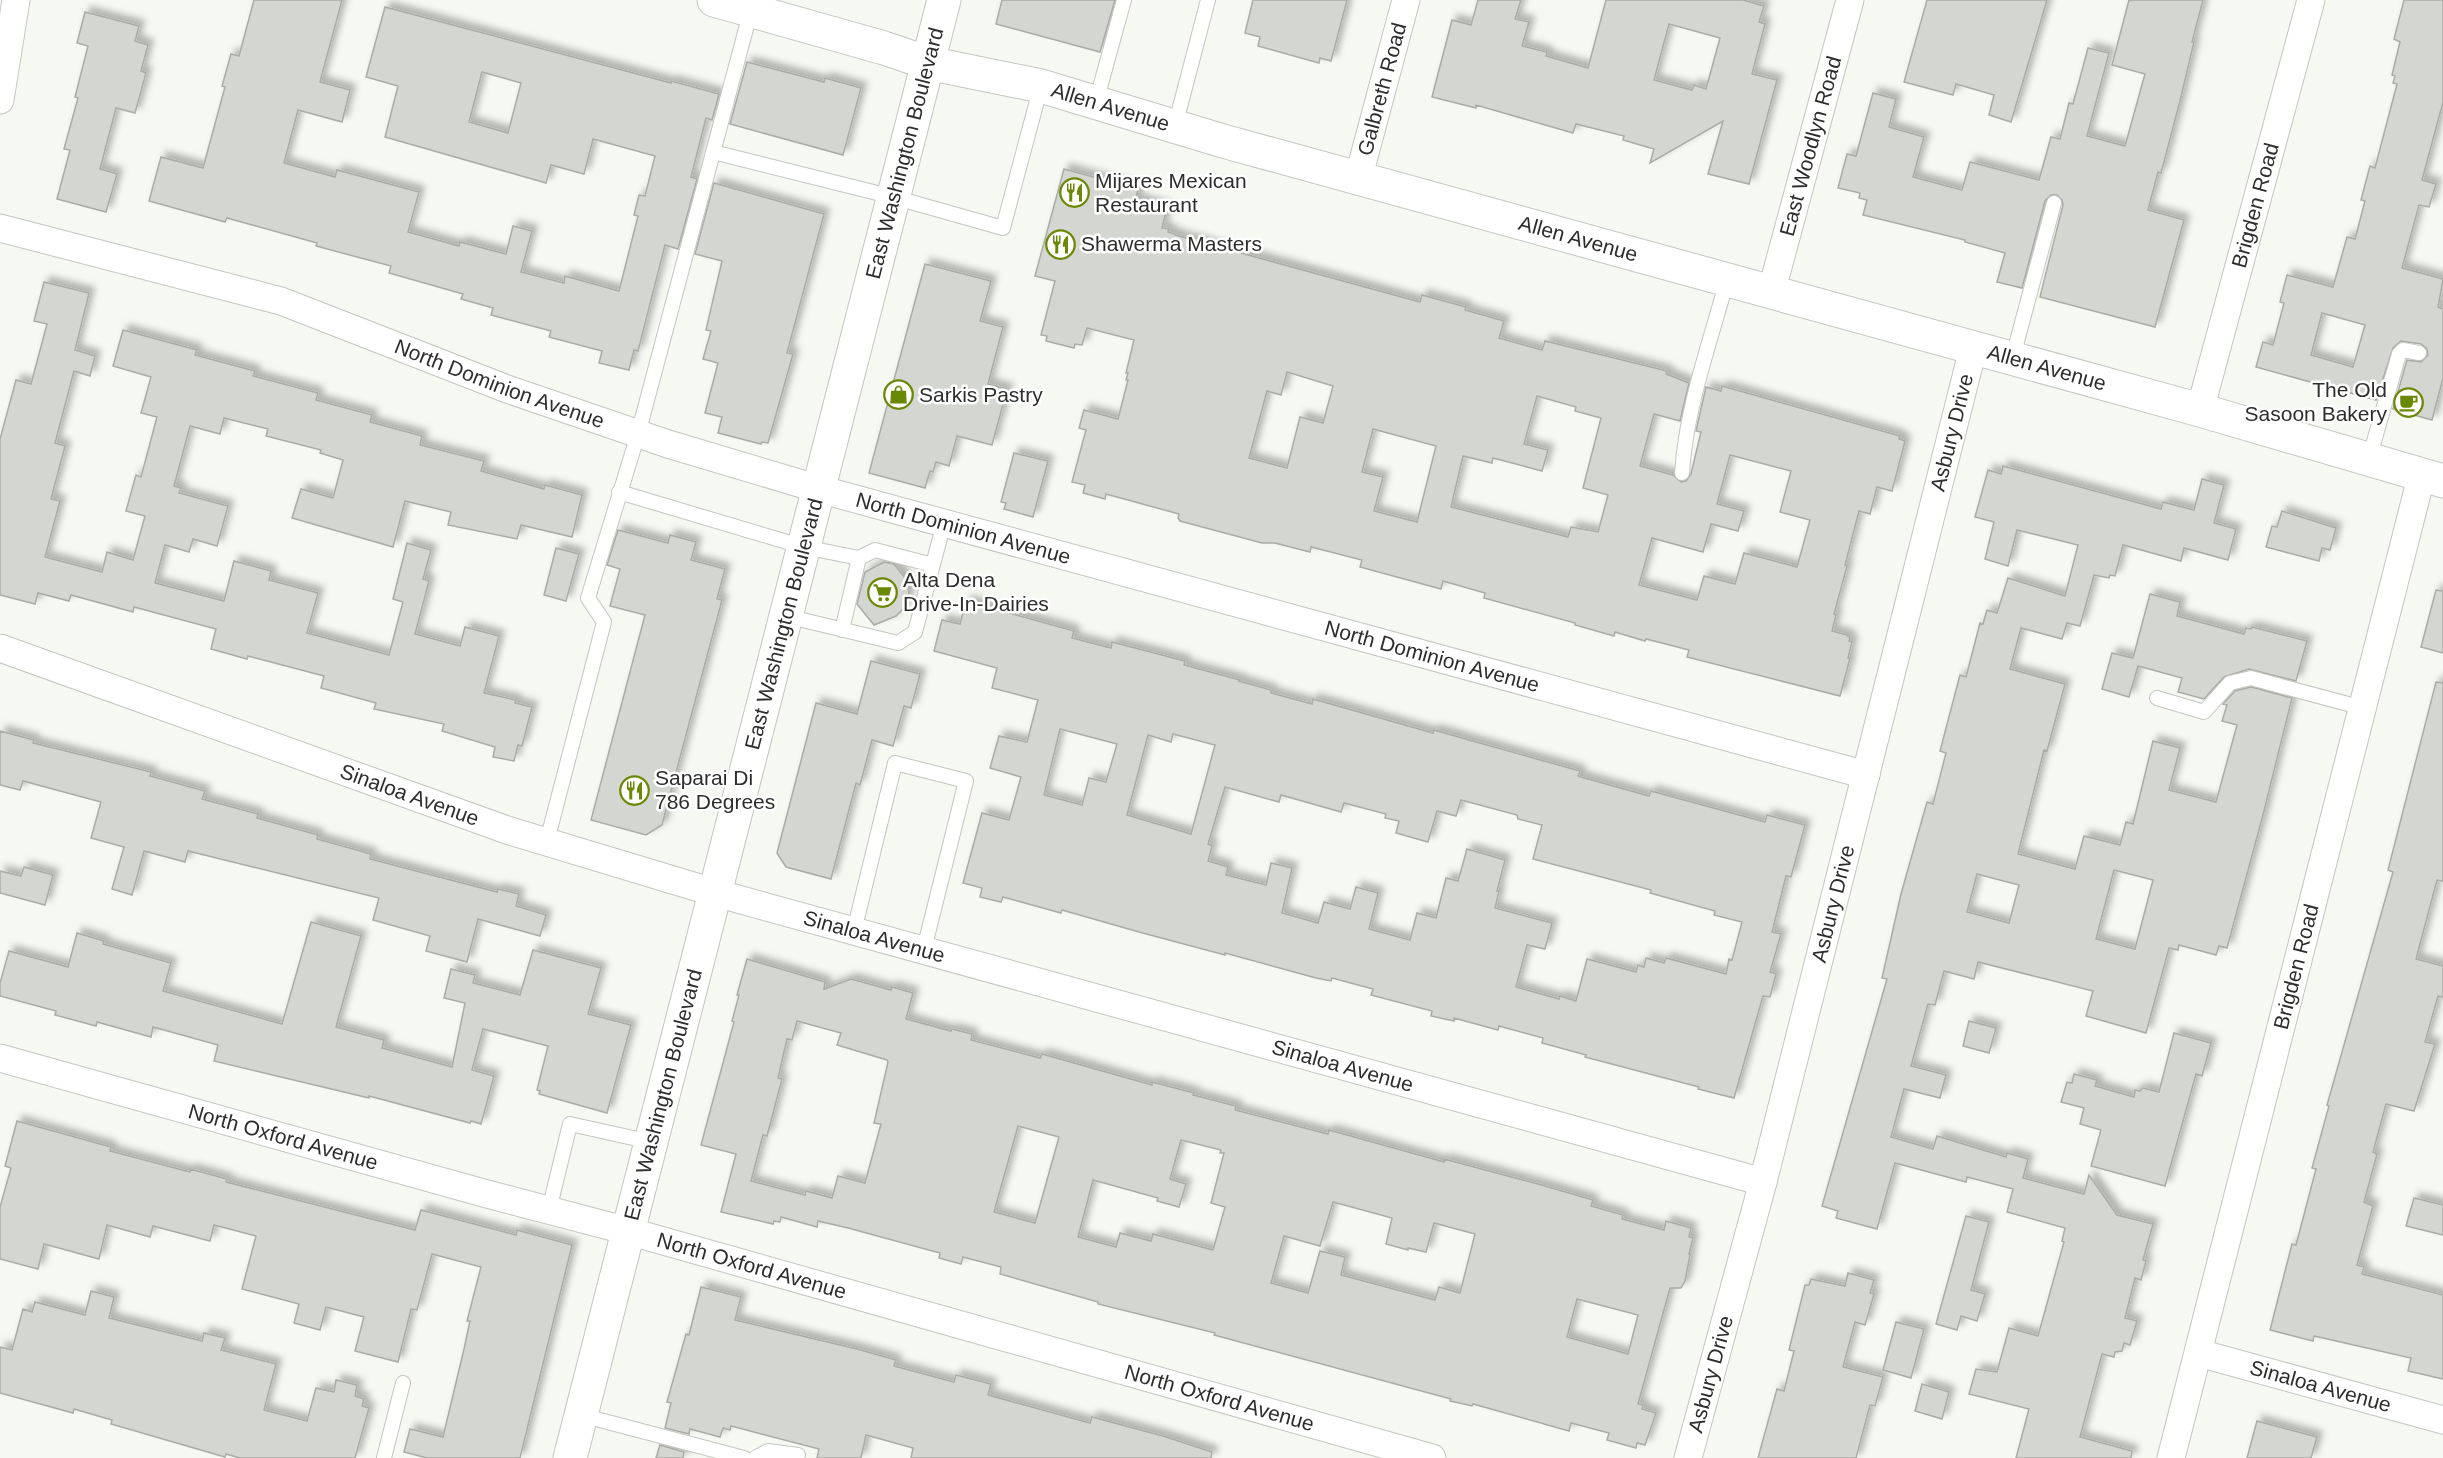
<svg xmlns="http://www.w3.org/2000/svg" width="2443" height="1458" font-family="Helvetica,sans-serif">
	<defs>
		<filter id="shadow"><feDropShadow dx="5.5" dy="-5.5" stdDeviation="3" flood-color="#0004"/></filter>
	</defs>
	<rect width="100%" height="100%" fill="#f6f8f2"/>
	<path fill="#d4d7d1" stroke="#aaaca6" stroke-width="1.5" fill-rule="evenodd" filter="url(#shadow)" d="M254,0H342L320,82L350,90L342,122L298,110L284,163L335,177L337,170L419,192L408,232L459,246L460,242L506,254L513,226L532,231L521,272L564,283L565,276L619,291L638,216L634,215L639,195L645,196L655,156L593,139L584,174L551,165L546,183L385,137L398,86L366,77L385,7L671,83V81L719,94L712,120L706,118L691,177L697,179L678,249L665,245L638,351L634,350L629,370L599,363L602,351L549,337L551,331L491,315L493,308L461,299L463,294L389,273L391,266L316,246L317,243L227,218L225,222L149,201L161,157L203,168L225,87L222,86L231,54L239,56ZM482,72L521,83L508,133L469,122Z
		M1002,0H1115L1100,52L996,24Z
		M1253,0H1347L1331,61L1320,58L1319,63L1258,46L1260,37L1245,33Z
		M1478,0H1521L1515,19L1529,22L1522,46L1547,52L1546,56L1588,68L1606,0H1743L1764,6L1759,22L1765,24L1752,74L1777,80L1749,184L1708,174L1723,121L1650,163L1654,149L1623,140L1624,136L1576,124L1573,133L1476,105V108L1432,97L1452,20L1471,25ZM1669,24L1720,38L1706,89L1694,85L1692,90L1654,80Z
		M1927,0H2047L2011,122L1989,115L1994,95L1956,84L1953,95L1904,82Z
		M2129,0H2203L2192,42H2194L2180,101L2161,173L2158,172L2148,210L2184,220L2155,327L2040,297L2063,205L2062,200L2057,195H2051L2045,201L2022,288L1997,282L2005,253L1965,242V240L1863,215L1867,200L1859,198L1860,193L1838,188L1847,154L1856,156L1873,93L1896,99L1889,127L1924,137L1913,177L1962,190L1970,162L2039,180L2051,137L2060,139L2069,103L2073,104L2088,48L2109,53L2087,136L2125,146L2145,74L2112,65Z
		M2404,0H2443V102L2422,180L2436,184L2429,207L2419,205L2402,268L2443,279L2438,307L2443,309V378L2432,420L2393,409L2407,360L2421,362L2428,355L2427,349L2421,344L2401,341L2393,348L2376,400L2256,367L2263,342L2273,345L2284,303L2280,302L2287,275L2333,287L2347,237L2355,239L2365,201L2361,200L2370,166L2375,168L2397,84L2393,83L2395,76L2392,75L2400,42L2394,39ZM2322,313L2365,325L2353,367L2311,355Z
		M85,12L139,26L135,41L148,45L141,71L146,73L135,113L116,108L100,169L117,174L106,212L57,199L70,150L64,149L78,98L75,97L88,46L77,43Z
		M747,62L824,82L825,78L861,88L843,155L730,124Z
		M1064,169L1138,189L1136,199L1167,208L1162,228L1169,229L1168,232L1175,234V235L1420,302L1422,295L1466,307L1465,310L1504,321L1499,338L1542,350L1545,341L1667,371L1666,374L1689,383L1680,421L1654,414L1640,466L1673,475L1681,482L1686,481L1691,474L1701,432L1696,431L1706,387L1721,391L1722,386L1900,436L1899,439L1905,441L1892,491L1877,487L1870,514L1859,511L1845,565L1847,566L1834,614L1836,615L1832,631L1847,635L1850,638L1849,641L1852,642L1848,658H1850L1840,696L1687,657L1689,650L1646,639L1645,641L1615,632L1614,636L1575,625V623L1484,598L1485,593L1443,581L1441,589L1360,567L1362,560L1311,547L1310,552L1275,543H1262L1180,521L1178,518L1179,514L1106,494L1105,499L1083,493L1085,485L1072,482L1086,430L1079,428L1084,410L1118,419L1128,380H1126L1128,373H1126L1134,340L1087,328L1082,345L1075,344L1074,348L1046,341L1047,336L1041,335L1055,281L1035,276ZM1287,372L1333,386L1323,423L1300,417L1287,468L1249,458L1267,391L1281,395ZM1537,396L1576,407L1575,411L1601,418L1583,488L1608,495L1598,532L1571,527L1568,537L1451,507L1463,456L1492,463L1493,458L1542,471L1548,450L1524,444ZM1373,429L1436,446L1417,522L1374,511L1383,477L1362,472ZM1730,455L1791,471L1780,512L1810,520L1797,567L1744,553L1735,584L1704,576L1697,600L1639,585L1652,538L1703,552L1711,524L1738,531L1744,511L1717,504Z
		M714,183L824,214L787,353L793,354L768,443L762,442L761,444L718,433L722,417L705,413L718,363L703,359L711,331L706,330L722,261L695,254Z
		M925,264L991,281L980,321L1003,327L988,384L1007,389L992,445L957,436L949,466L936,462L933,472L930,471L925,488L869,473Z
		M44,282L89,293L75,350L95,356L90,376L74,371L55,443L65,446L51,499L60,501L45,557L102,572L107,552L133,560L145,516L126,511L136,475L141,477L157,417L141,413L151,377L113,366L123,330L197,350L195,355L255,371L253,376L318,393L316,400L372,415L370,422L422,436L420,445L484,461L481,471L544,489L545,485L582,495L572,537L521,525L517,539L448,525L451,512L405,501L393,547L292,518L301,489L333,498L343,460L320,453L321,450L266,436L268,429L224,418L220,434L190,426L174,486L181,488L179,493L228,506L217,546L193,539L189,552L165,545L155,583L224,601L234,561L271,571L269,580L318,593L307,633L389,655L403,602L393,599L407,543L431,550L423,579L429,581L415,634L460,646L465,627L499,636L484,693L516,700L515,703L532,707L522,746L518,745L514,761L493,757L495,747L442,731L444,724L374,709L376,703L321,688L324,676L248,656L247,659L211,649L216,629L134,607L133,612L71,595L69,601L38,593L35,604L0,595V439L16,380L31,384L47,324L34,321Z
		M1014,453L1048,461L1033,517L1004,509L1006,503L1001,502Z
		M2003,466L2161,509L2163,502L2194,510L2202,479L2224,485L2214,523L2236,529L2228,560L2184,548L2181,561L2123,545L2115,576L2110,575L2109,578L2094,575L2080,626L2067,623L2062,639L2021,628L2010,669L2065,684L2047,751L2044,750L2018,854L2075,869L2084,836L2120,845L2126,822L2133,824L2153,741L2180,748L2169,790L2216,802L2237,725L2222,721L2227,705L2223,704L2235,691L2251,687L2292,698L2263,815L2227,948L2219,946L2216,955L2179,945L2178,950L2169,948L2146,1033L2086,1016L2093,991L1978,962L1974,979L1944,971L1935,1005L1928,1004L1911,1066L1946,1075L1940,1098L1904,1089L1891,1137L1933,1149L1937,1136L2006,1157L2007,1153L2028,1159L2023,1178L2084,1194L2089,1175L2117,1215L2153,1224L2143,1260L2146,1261L2141,1280L2135,1278L2125,1318L2137,1321L2130,1345L2124,1343L2122,1351L2115,1352L2114,1357L2102,1354L2080,1437L2132,1451L2131,1458H2016L2029,1409L1969,1394L1976,1369L1997,1372L2009,1328L2038,1336L2064,1242L2062,1241L2065,1228L2007,1212L2013,1189L1967,1177L1966,1182L1895,1163L1877,1229L1836,1218L1838,1211L1822,1206L1887,979L1882,978L1901,894L1927,802L1933,804L1946,753L1940,751L1960,675L1966,677L1980,623L1983,624L1987,610L1997,613L2008,578L2065,596L2078,545L2017,530L2008,566L1985,559L1994,522L1975,517L1988,470L2001,474ZM2114,870L2153,880L2135,949L2096,939ZM1977,874L2019,885L2009,923L1967,912Z
		M2282,511L2336,528L2330,550L2322,548L2319,561L2266,547L2272,526L2277,527Z
		M618,530L668,543L670,535L696,542L691,560L725,569L717,599L722,600L662,825L646,835L591,820L645,615L610,606L620,569L607,565Z
		M556,548L579,554L566,601L544,595Z
		M884,562L894,564L906,579L909,592L906,606L896,616L874,625L857,604L865,572Z
		M2436,590L2443,591V653L2421,647Z
		M2150,594L2180,602L2177,616L2244,634L2246,628L2251,629L2252,627L2307,641L2296,681L2249,669L2224,677L2204,699L2178,692L2182,678L2138,666L2129,697L2102,689L2112,653L2133,658Z
		M966,601L1074,631L1072,638L1111,648L1112,642L1185,661L1184,665L1240,680L1239,681L1271,690V693L1312,704L1313,699L1433,733L1434,730L1476,742L1580,771L1578,776L1581,777L1649,796L1651,791L1765,822L1767,815L1805,825L1791,877L1786,876L1772,932L1781,934L1770,972L1776,974L1770,997L1763,996L1734,1098L1698,1089L1699,1087L1585,1057L1586,1055L1542,1043L1543,1038L1499,1026L1498,1030L1454,1018V1021L1431,1016L1432,1011L1371,995L1373,989L1332,978L1331,981L1316,978L1225,953V955L1139,932L1062,910L1061,913L1003,897L1001,902L980,897L982,888L963,883L982,813L1009,820L1021,777L990,768L999,736L1027,742L1038,700L992,688L997,668L934,651L942,620L960,624ZM1060,729L1117,744L1106,782L1089,778L1082,805L1044,795ZM1173,734L1215,745L1191,834L1127,815L1148,735L1171,742ZM1225,787L1279,802L1281,795L1341,812L1344,803L1386,814L1385,818L1399,821L1396,833L1428,842L1437,811L1456,816L1461,800L1517,815L1518,819L1542,825L1533,859L1651,890L1650,893L1715,911L1714,915L1742,922L1732,960L1729,959L1726,974L1666,958L1664,963L1646,958L1644,967L1638,965L1636,972L1587,959L1576,1001L1560,996L1559,999L1516,987L1527,945L1545,949L1552,923L1495,908L1499,891H1497L1505,860L1467,849L1458,881L1446,878L1436,918L1417,913L1410,940L1369,929L1378,893L1356,887L1350,909L1324,902L1318,923L1282,913L1292,868L1271,863L1266,885L1226,875L1228,867L1208,861L1212,846L1208,844Z
		M871,661L920,674L911,708L904,706L893,746L872,740L860,785L856,783L831,879L786,867L777,853L816,703L857,714Z
		M2436,682L2443,683V881L2437,880L2416,959L2443,966V997L2438,996L2425,1042L2435,1044L2414,1111L2386,1104L2373,1152L2377,1154L2364,1202L2373,1206L2357,1265L2364,1267L2362,1274L2443,1295V1379L2408,1371L2411,1358L2314,1336L2313,1341L2270,1330L2292,1244L2296,1245L2316,1169L2312,1168L2329,1106L2327,1105L2393,872L2388,870Z
		M0,731L34,740L33,743L151,772L150,776L205,791L202,799L258,814L257,818L318,835L317,839L371,854L370,859L497,892L498,889L519,894L516,906L546,915L540,936L478,919L467,962L426,951L430,936L373,920L379,898L188,851L185,862L144,851L132,895L112,889L124,847L91,838L101,802L23,781L20,790L0,785Z
		M24,867L53,875L45,905L0,893V871L21,876Z
		M311,922L361,936L336,1027L384,1040L382,1048L452,1067L465,1003L444,998L451,969L475,975L473,983L520,995L533,950L601,968L588,1014L631,1025L607,1113L539,1094L540,1091L537,1090L548,1046L483,1029L472,1070L494,1076L481,1124L471,1121L470,1123L369,1096V1098L214,1061L218,1045L153,1027L151,1037L97,1022L96,1026L55,1015L56,1011L0,996V983L9,951L68,967L77,933L104,941L103,944L171,963L163,991L282,1024Z
		M747,959L825,982L824,989L851,979L891,990L892,987L913,993L906,1019L951,1031L952,1029L972,1034L971,1040L1040,1058L1042,1054L1152,1085V1082L1194,1093L1193,1095L1236,1106L1235,1110L1328,1134L1329,1130L1444,1162V1159L1538,1184L1593,1200L1591,1206L1623,1215L1622,1219L1664,1230L1666,1221L1691,1228L1689,1237L1693,1238L1689,1254L1690,1255L1685,1281L1681,1288H1670L1638,1404L1643,1405L1642,1409L1656,1413L1645,1445L1637,1443L1636,1448L1607,1440L1609,1433L1571,1423L1569,1431L1473,1404L1472,1406L1450,1401L1451,1399L1214,1335L1215,1333L1098,1304V1302L1000,1274L1001,1267L963,1257L961,1264L939,1258L940,1253L848,1228L818,1221L817,1227L781,1217L780,1222L774,1221L773,1224L721,1212L736,1154L701,1145L734,1022L732,1021L739,995H737ZM797,1021L841,1033L837,1045L887,1060L888,1062L874,1123L881,1124L865,1183L838,1176L832,1198L806,1191L805,1195L751,1181L763,1135L767,1136L782,1079L778,1078L787,1039L792,1040ZM1018,1126L1059,1137L1035,1223L994,1212ZM1181,1140L1221,1150L1220,1153H1224L1211,1203L1225,1207L1213,1250L1153,1234L1151,1241L1120,1233L1116,1247L1078,1237L1093,1180L1158,1198L1157,1201L1179,1207L1186,1184L1170,1179ZM1333,1202L1392,1218L1386,1244L1408,1250V1248L1426,1252L1434,1223L1475,1234L1460,1293L1439,1287L1435,1300L1341,1275L1345,1257L1320,1251L1308,1293L1271,1283L1284,1236L1320,1246ZM1577,1299L1638,1315L1628,1354L1567,1337Z
		M1969,1021L1996,1028L1989,1053L1963,1046Z
		M2174,1033L2211,1043L2202,1076L2196,1074L2165,1186L2091,1166L2101,1130L2080,1124L2084,1108L2061,1102L2067,1082L2072,1083L2074,1074L2097,1080L2095,1086L2134,1097L2135,1090L2140,1091L2143,1088L2159,1092Z
		M17,1121L111,1147L110,1151L190,1172V1169L227,1179L226,1182L415,1230L421,1210L516,1235L517,1230L572,1245L520,1458H427L404,1452L410,1429L443,1437L464,1349L470,1321H467L481,1267L432,1254L417,1310L411,1309L398,1362L355,1351L364,1317L326,1307L320,1330L294,1323L299,1304L242,1289L256,1236L214,1225L210,1241L153,1226L150,1237L107,1225L99,1259L44,1244L38,1269L0,1259V1207L11,1168L5,1166Z
		M2414,1198L2443,1205V1235L2406,1226Z
		M1966,1216L1989,1222L1971,1290L1985,1294L1977,1321L1961,1316L1957,1330L1936,1324Z
		M1848,1273L1874,1280L1870,1293L1874,1294L1865,1325L1855,1322L1843,1367L1883,1377L1875,1406L1870,1405L1856,1458H1758L1777,1389L1784,1391L1794,1351L1789,1350L1805,1285H1809L1811,1279L1845,1286Z
		M701,1287L741,1297L735,1320L857,1349L896,1360L894,1366L954,1382L956,1375L991,1384L988,1395L1090,1423L1092,1417L1163,1436L1212,1452L1211,1458H911L913,1448L866,1435L861,1458H817L819,1449L731,1426L730,1430L723,1428L720,1437L690,1429L689,1434L665,1428L671,1403L667,1402L686,1334L689,1335Z
		M91,1291L114,1297L109,1318L202,1341L204,1333L225,1338L221,1350L276,1364L264,1410L307,1421L316,1388L334,1392L336,1380L357,1385L355,1396L364,1399L362,1406L369,1408L355,1458H240L226,1454L225,1457L111,1424L112,1420L74,1409L73,1413L0,1393V1347L12,1350L23,1309L32,1312L35,1302L85,1315Z
		M1896,1322L1924,1329L1911,1378L1883,1370Z
		M1922,1384L1949,1392L1942,1419L1915,1411Z
		M2257,1421L2317,1437L2311,1458H2247Z
		M660,1445L684,1452L683,1458H656Z"/>
	<g fill="none" stroke-linecap="round" stroke-linejoin="round">
		<defs>
			<path id="service" d="M1096,102L1124,0
				M1175,126L1208,0
				M713,152L893,197L1003,228L1041,86
				M2012,360L2054,203
				M2369,459L2399,354L2403,350L2419,353
				M1682,473C1686,408 1710,343 1727,280
				M619,492L804,547L859,558L875,550L933,565
				M786,616L898,643L915,632L944,523
				M842,630L859,558
				M2157,698L2204,712L2230,683L2251,678L2363,708
				M547,841L604,622L588,598L638,434L751,10
				M854,931L895,763L966,781L924,949
				M549,1210L570,1124L651,1142
				M581,1415L744,1458
				M384,1458L403,1383
				M755,1458L768,1451L798,1455"/>
			<g id="minor">
				<path d="M0,100L16,0"/>
				<path id="s1" d="M1358,179L1406,0"/>
				<path id="s2" d="M0,228L281,301L507,389L668,444L819,489L1866,775"/>
				<path id="s3" d="M1771,293L1850,0"/>
				<path id="s4" d="M2200,410L2311,0"/>
				<path id="s5" d="M0,648L510,831L716,893L1763,1182"/>
				<path id="s6" d="M0,1058L487,1194L628,1231L1432,1458"/>
				<path id="s7" d="M2199,1353L2443,1420"/>
				<path id="s8" d="M1688,1458L1763,1182L1973,349"/>
				<path id="s9" d="M2171,1458L2422,474"/>
			</g>
			<g id="tertiary">
				<path id="s10" d="M714,0L884,48L928,63L1041,86L1223,141L2200,410L2443,481"/>
			</g>
			<g id="secondary">
				<path id="s11" d="M570,1458L944,0"/>
			</g>
		</defs>
		<use href="#service" stroke="#c4c6c0" stroke-width="16"/>
		<use href="#minor" stroke="#c4c6c0" stroke-width="29"/>
		<use href="#tertiary" stroke="#c4c6c0" stroke-width="35"/>
		<use href="#secondary" stroke="#c4c6c0" stroke-width="35"/>
		<use href="#service" stroke="#fff" stroke-width="14"/>
		<use href="#minor" stroke="#fff" stroke-width="27"/>
		<use href="#tertiary" stroke="#fff" stroke-width="33"/>
		<use href="#secondary" stroke="#fff" stroke-width="33"/>
	</g>
	<defs>
		<symbol id="restaurant-ring" viewBox="-11 -11 22 22"><circle r="9.5" fill="#fff" stroke="#698906" stroke-width="1.5"/><path d="M-5-6h1v4h1v-4h1v4h1v-4h1v5L-1.5 .5V6h-2V.5L-5-1ZM5-6V6H3V1.5H1.5Q1.5-4 5-6Z" fill="#698906"/></symbol>
		<symbol id="shop-ring" viewBox="-11 -11 22 22"><circle r="9.5" fill="#fff" stroke="#698906" stroke-width="1.5"/><path d="M-5-2.5h2.3a2.7 3.5 0 0 1 5.4 0H5L5.5 6h-11ZM-1.5-2.5h3a1.5 2.3 0 0 0-3 0Z" fill="#698906"/></symbol>
		<symbol id="cafe-ring" viewBox="-11 -11 22 22"><circle r="9.5" fill="#fff" stroke="#698906" stroke-width="1.5"/><path d="M-5.5-4.5H6V0H3Q3 3.5 0 3.5H-2.5Q-5.5 3.5-5.5 0ZM3-3.2v2h1.7v-2ZM-6 4.5H4V6H-6Z" fill="#698906"/></symbol>
		<symbol id="supermarket-ring" viewBox="-11 -11 22 22"><circle r="9.5" fill="#fff" stroke="#698906" stroke-width="1.5"/><path d="M-6-5.5h2.5l.6 2H6L4.5 2H-2.5L-4.4-4H-6ZM-1.5 3.2a1.3 1.3 0 1 0 .1 0ZM3 3.2a1.3 1.3 0 1 0 .1 0Z" fill="#698906"/></symbol>
	</defs>
	<g fill-rule="evenodd">
		<use href="#restaurant-ring" x="1058" y="176" width="33" height="33"/>
		<use href="#restaurant-ring" x="1044" y="228" width="33" height="33"/>
		<use href="#shop-ring" x="882" y="378" width="33" height="33"/>
		<use href="#cafe-ring" x="2392" y="386" width="33" height="33"/>
		<use href="#supermarket-ring" x="866" y="576" width="33" height="33"/>
		<use href="#restaurant-ring" x="618" y="774" width="33" height="33"/>
	</g>
	<g text-anchor="middle" stroke-width="5" stroke-linejoin="round" paint-order="stroke">
		<g font-size="21" fill="#2d2e2c" stroke="#fff">
			<text dy="7" stroke="none"><textPath href="#s1" startOffset="93">Galbreth Road</textPath></text>
			<text dy="7" stroke="none"><textPath href="#s10" startOffset="411">Allen Avenue</textPath></text>
			<text dy="7" stroke="none"><textPath href="#s3" startOffset="152">East Woodlyn Road</textPath></text>
			<text dy="7" stroke="none"><textPath href="#s11" startOffset="1347">East Washington Boulevard</textPath></text>
			<text dy="7" stroke="none"><textPath href="#s4" startOffset="212">Brigden Road</textPath></text>
			<text dy="7" stroke="none"><textPath href="#s10" startOffset="897">Allen Avenue</textPath></text>
			<text dy="7" stroke="none"><textPath href="#s10" startOffset="1383">Allen Avenue</textPath></text>
			<text dy="7" stroke="none"><textPath href="#s2" startOffset="524">North Dominion Avenue</textPath></text>
			<text dy="7" stroke="none"><textPath href="#s8" startOffset="1059">Asbury Drive</textPath></text>
			<text dy="7" stroke="none"><textPath href="#s2" startOffset="1010">North Dominion Avenue</textPath></text>
			<text dy="7" stroke="none"><textPath href="#s11" startOffset="861">East Washington Boulevard</textPath></text>
			<text dy="7" stroke="none"><textPath href="#s2" startOffset="1496">North Dominion Avenue</textPath></text>
			<text dy="7" stroke="none"><textPath href="#s5" startOffset="435">Sinaloa Avenue</textPath></text>
			<text dy="7" stroke="none"><textPath href="#s8" startOffset="573">Asbury Drive</textPath></text>
			<text dy="7" stroke="none"><textPath href="#s5" startOffset="921">Sinaloa Avenue</textPath></text>
			<text dy="7" stroke="none"><textPath href="#s9" startOffset="507">Brigden Road</textPath></text>
			<text dy="7" stroke="none"><textPath href="#s5" startOffset="1407">Sinaloa Avenue</textPath></text>
			<text dy="7" stroke="none"><textPath href="#s11" startOffset="375">East Washington Boulevard</textPath></text>
			<text dy="7" stroke="none"><textPath href="#s6" startOffset="294">North Oxford Avenue</textPath></text>
			<text dy="7" stroke="none"><textPath href="#s6" startOffset="780">North Oxford Avenue</textPath></text>
			<text dy="7" stroke="none"><textPath href="#s8" startOffset="87">Asbury Drive</textPath></text>
			<text dy="7" stroke="none"><textPath href="#s7" startOffset="126">Sinaloa Avenue</textPath></text>
			<text dy="7" stroke="none"><textPath href="#s6" startOffset="1266">North Oxford Avenue</textPath></text>
		</g>
		<g font-size="21" fill="#2d2e2c" stroke="#fff" text-anchor="start">
			<text x="1095" y="188">Mijares Mexican<tspan x="1095" dy="24">Restaurant</tspan></text>
			<text x="1081" y="251">Shawerma Masters</text>
			<text x="2387" y="397" text-anchor="end">The Old<tspan x="2387" dy="24">Sasoon Bakery</tspan></text>
			<text x="919" y="402">Sarkis Pastry</text>
			<text x="903" y="587">Alta Dena<tspan x="903" dy="24">Drive-In-Dairies</tspan></text>
			<text x="655" y="785">Saparai Di<tspan x="655" dy="24">786 Degrees</tspan></text>
		</g>
	</g>
</svg>
